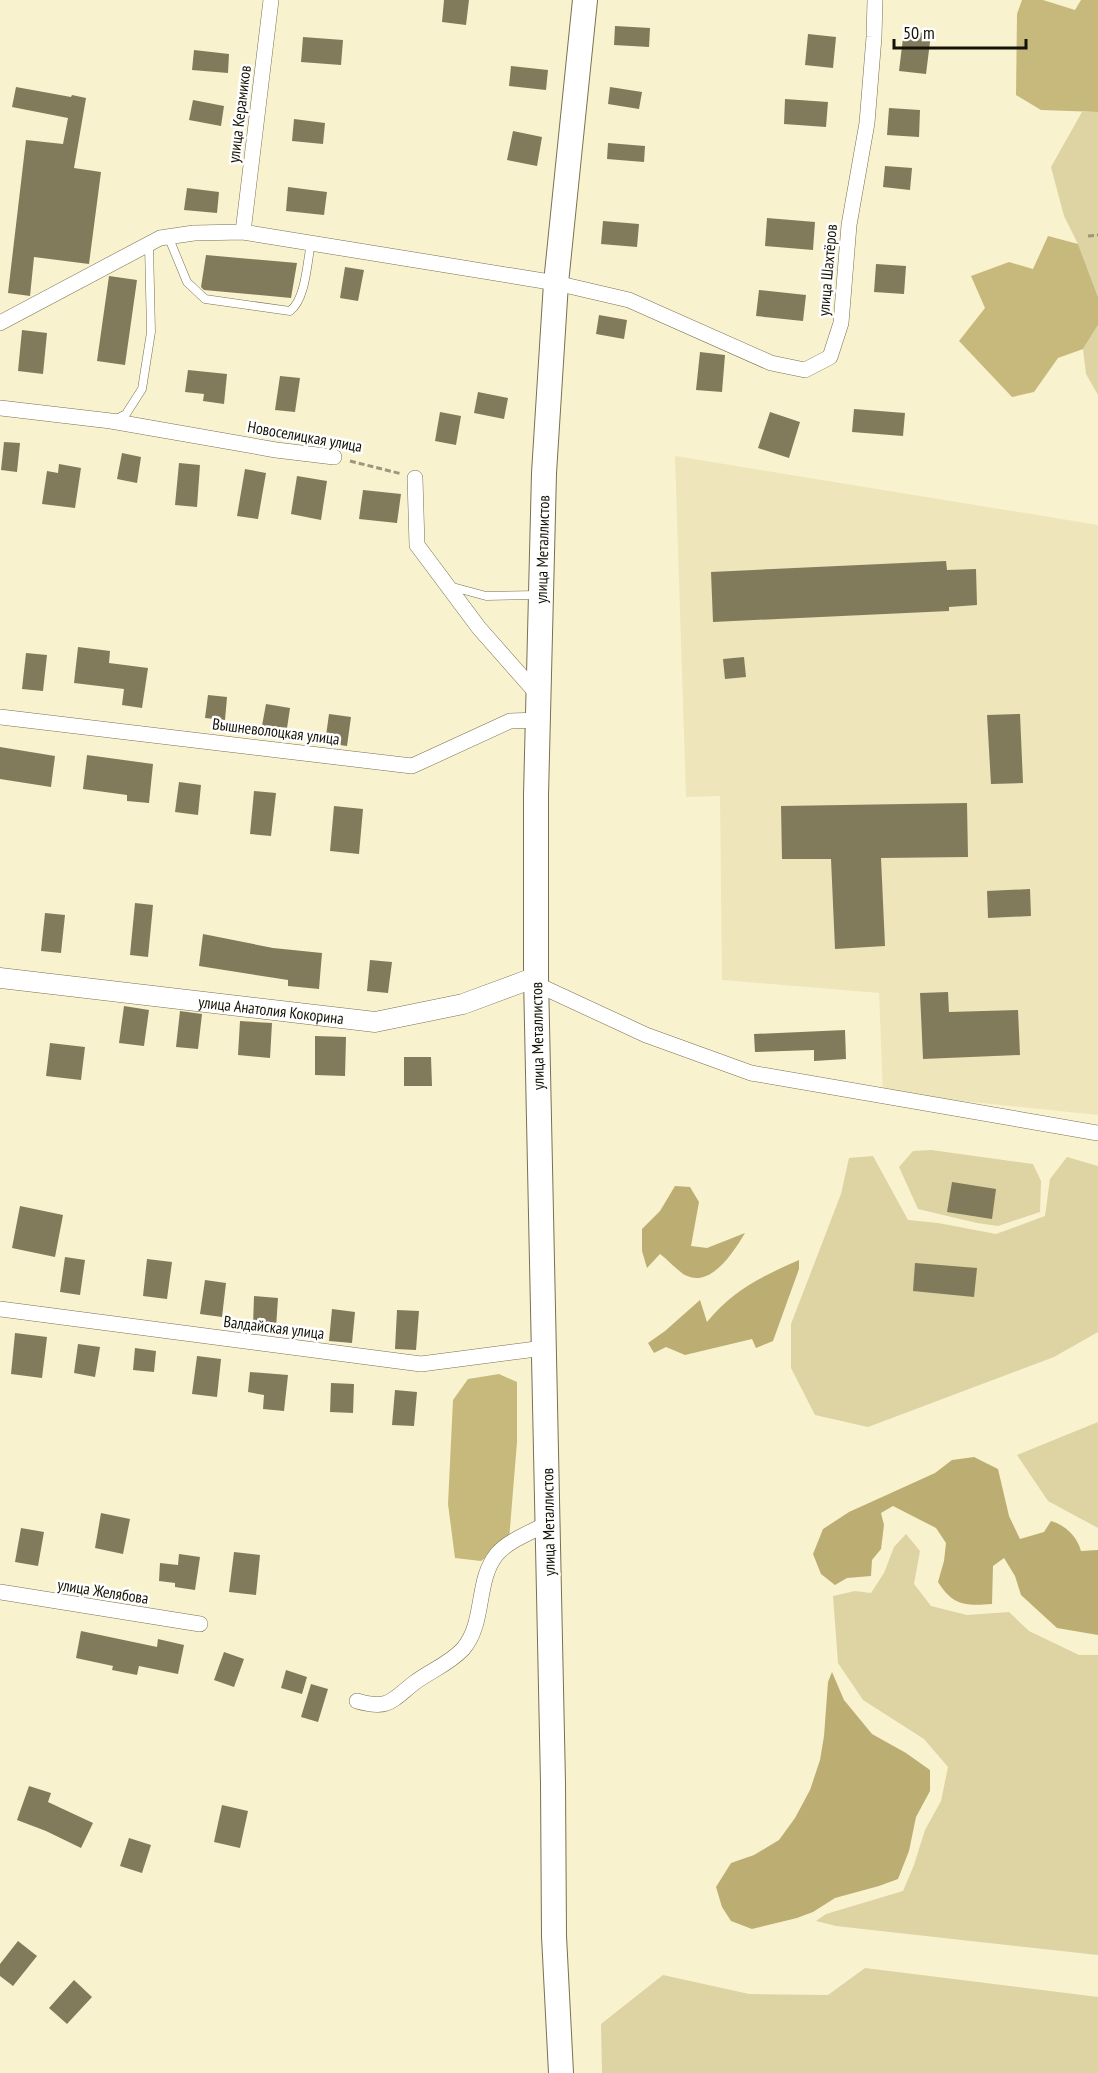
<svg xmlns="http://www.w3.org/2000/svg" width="1098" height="2073" font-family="'PT Sans Narrow',sans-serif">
	<rect width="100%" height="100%" fill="#f9f2ce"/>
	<path fill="#eee5ba" d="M675,456L1098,525V1115L883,1093L879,993L722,980L720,796L686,797Z"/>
	<path fill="#ddd3a3" d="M1082,112H1098V297L1078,244L1064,216L1051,167Z
		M1098,325V395L1086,374L1083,349Z
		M931,1150L1033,1164L1041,1181L1040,1212L998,1226L977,1223L918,1209L899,1167L913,1151Z
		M873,1156L908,1220L938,1223L996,1234L1045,1216L1050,1179L1067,1157L1098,1166V1332L1054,1357L868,1427L815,1415L791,1368V1324L841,1194L849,1158Z
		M1098,1422V1528L1048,1501L1017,1455Z
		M906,1534L920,1551L914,1584L931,1606L967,1615L1009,1612L1029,1631L1079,1655H1098V1955L836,1926L816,1921L826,1914L903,1891L914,1865L925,1830L941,1801L948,1767L924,1739L863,1700L838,1663L833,1596L855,1591L871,1593L884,1573L894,1547Z
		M865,1968L1098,1997V2073H602L601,2024L663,1975L749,1994L828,1995Z"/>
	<path fill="#c7b97c" d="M1022,0H1043L1075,10L1081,0H1098V112L1041,110L1016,95L1017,14Z
		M1048,236L1078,244L1098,297V325L1083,349L1058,358L1034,392L1012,397L959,341L985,308L971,276L1009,262L1033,269Z
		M499,1374L517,1382V1442L509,1540L481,1561L455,1558L448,1504L453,1400L468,1379Z"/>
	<path fill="#bcae72" d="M675,1186L690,1187L699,1202L691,1246L707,1248L745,1233C734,1251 711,1289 685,1275C679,1272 668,1260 660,1254L647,1268L642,1251V1229L660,1211Z
		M799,1260V1269L773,1341L756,1348L752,1339L685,1355L666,1347L654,1353L648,1343L665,1331L700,1300L707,1322C734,1289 761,1277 799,1260Z
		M974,1457L998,1469L1009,1516L1020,1539L1044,1532L1051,1521C1065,1525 1077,1536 1081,1551L1098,1550V1635L1057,1628L1021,1595L1015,1576L1004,1558L993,1566L992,1604C966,1606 953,1606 938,1582L944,1561L946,1543L936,1528L893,1506L881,1513L884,1525L881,1549L872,1560L871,1576L847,1578L835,1585L821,1574L813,1554L823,1529L849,1512L935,1473L952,1460Z
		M832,1672L844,1700L872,1734L906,1753L930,1770V1791L916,1817L909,1851L898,1879L879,1886L835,1898L813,1912L797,1918L752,1929L731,1921L722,1907L716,1887L731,1863L754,1855L779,1840L795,1818L810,1790L820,1760L824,1736L828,1682Z"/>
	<path fill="#827b5b" d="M444,0H469L466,25L442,22Z
		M615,26L650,28L649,47L614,45Z
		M904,30L931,34L926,74L899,71Z
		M808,34L836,37L833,68L805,65Z
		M303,37L343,40L341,65L301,62Z
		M194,50L229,54L228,73L192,70Z
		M511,66L548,70L546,90L509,86Z
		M16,87L71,97L72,95L86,98L74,168L101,172L89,264L34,257L30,296L8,293L26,140L63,144L68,118L12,107Z
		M610,87L642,92L639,109L608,104Z
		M785,99L828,102L826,127L784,124Z
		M193,100L224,106L221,126L189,120Z
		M889,108L920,110L919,137L887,135Z
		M294,119L325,123L323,144L292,141Z
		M513,131L542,137L537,166L507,160Z
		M608,143L645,146L644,162L607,159Z
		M885,166L912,168L910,190L883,187Z
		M288,187L327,192L324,215L286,211Z
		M187,188L219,192L217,213L184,210Z
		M767,218L815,222L813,250L765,246Z
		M603,221L639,224L637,247L601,244Z
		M206,255L297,263L291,298L204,290L201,287Z
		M876,264L906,266L904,294L874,292Z
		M345,267L364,270L358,301L340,298Z
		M109,276L137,280L125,365L97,361Z
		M759,290L806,295L803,321L756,316Z
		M599,315L627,320L624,339L596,334Z
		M22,330L47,333L43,374L18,371Z
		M700,352L725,355L722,392L696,390Z
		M188,370L227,374L224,404L203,401L204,394L185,392Z
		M280,376L300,378L295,412L275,410Z
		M478,392L508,398L504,419L474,413Z
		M854,409L905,413L903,436L852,432Z
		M440,412L461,416L456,445L435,441Z
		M770,412L800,422L789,458L758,448Z
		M4,442L20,443L17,472L1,470Z
		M122,453L141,457L137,483L117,479Z
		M179,463L200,465L197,507L175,505Z
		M59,464L81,468L75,508L42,504L47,471L58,473Z
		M245,469L266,473L258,519L237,516Z
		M297,476L327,481L321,520L291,514Z
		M363,490L401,494L397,523L359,519Z
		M946,561L947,570L976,569L977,605L949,607V611L713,622L711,572Z
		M78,647L110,651L109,663L148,668L142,708L122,705L124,689L74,683Z
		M26,653L47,655L43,691L22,689Z
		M744,657L746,677L725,679L723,659Z
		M208,695L227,697L225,720L205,718Z
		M266,704L290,708L286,735L261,731Z
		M329,714L351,717L347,746L325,743Z
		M1020,714L1023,783L991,784L987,715Z
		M0,747L55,756L51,787L0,779Z
		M87,755L153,764L149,803L127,801V795L83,789Z
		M179,782L201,785L198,815L175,812Z
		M254,791L276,793L271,836L250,834Z
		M967,803L968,857L881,858L885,946L835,949L831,859H782L781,806Z
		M334,806L363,809L359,854L330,851Z
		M1030,889L1031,916L988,918L987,891Z
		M135,903L153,905L148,957L130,955Z
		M45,913L65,915L61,953L41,951Z
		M203,934L273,948L322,953L319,989L288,986V980L199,966Z
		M370,960L392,962L388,993L367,991Z
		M948,992L949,1012L1018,1010L1020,1055L923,1059L920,993Z
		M124,1006L149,1010L144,1046L119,1043Z
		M180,1011L202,1014L198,1049L176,1047Z
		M240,1021L272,1023L270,1058L238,1055Z
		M845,1030L846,1059L814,1061V1050L755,1052L754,1034Z
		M315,1036L346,1037L345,1076L315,1075Z
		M50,1043L85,1047L81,1080L46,1076Z
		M404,1057H431L432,1086H404Z
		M952,1182L996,1189L992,1219L947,1212Z
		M20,1206L63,1215L55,1257L12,1248Z
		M65,1257L85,1260L80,1295L60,1292Z
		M147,1259L172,1262L167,1299L143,1296Z
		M915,1263L977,1268L974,1297L913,1291Z
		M205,1280L226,1283L222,1317L200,1314Z
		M254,1296L278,1298L276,1328L253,1326Z
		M332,1309L355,1312L352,1343L329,1341Z
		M397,1310L419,1311L416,1350L395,1349Z
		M15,1333L47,1337L42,1378L11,1374Z
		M78,1344L100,1347L95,1377L74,1373Z
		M135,1348L156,1351L154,1372L133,1370Z
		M197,1356L221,1359L217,1397L192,1394Z
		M250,1372L288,1375L284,1411L263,1409L264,1395L248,1392Z
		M331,1383L354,1384L353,1413L330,1412Z
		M395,1390L417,1392L414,1426L392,1425Z
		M101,1513L130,1519L123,1554L95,1548Z
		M21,1528L44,1532L38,1566L15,1562Z
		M234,1552L260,1555L256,1595L229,1592Z
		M179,1554L200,1557L195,1590L175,1587V1583L159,1581L160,1563L178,1565Z
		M81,1631L157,1647L158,1639L184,1645L178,1674L139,1666L137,1675L112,1670L113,1666L76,1658Z
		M224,1652L244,1659L234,1687L214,1680Z
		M286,1670L307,1677L302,1694L281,1688Z
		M311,1684L328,1689L318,1722L301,1717Z
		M29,1786L51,1793L48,1802L93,1823L81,1848L46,1831L17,1820Z
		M222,1805L248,1811L240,1848L214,1842Z
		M129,1838L151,1845L142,1873L120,1866Z
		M18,1941L37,1956L13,1986L0,1976V1964Z
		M74,1980L92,1997L67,2024L49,2008Z"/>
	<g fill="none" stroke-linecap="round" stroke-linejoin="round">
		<defs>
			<path id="service" d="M168,236L187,282L205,299L290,311C306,299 307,262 311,243
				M116,419L126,414L142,389L151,332L149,245
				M449,586L486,596L538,595"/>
			<path id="minor" d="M243,232L271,0
				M0,323L160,238L194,233L243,232L556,283L629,300L771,363L805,370L830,357L841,323L849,225L867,123L874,37L875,0
				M0,408L111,421L276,450L334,457
				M415,478L417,545L479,628L539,696
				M0,717L412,766L510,721L538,720
				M536,984L646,1035L751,1073L1098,1133
				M0,1309L421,1364L544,1348
				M0,1592L200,1624
				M357,1701C389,1710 391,1701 414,1683C430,1671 449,1664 463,1649C486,1622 475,1581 497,1554C509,1540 532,1532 548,1523"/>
			<g id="tertiary">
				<path id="s1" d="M0,978L375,1022L463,1004L536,977"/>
			</g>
			<g id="primary">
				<path id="s2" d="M561,2073L554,1936L553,1783L536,977V795L544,473L556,283L585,0"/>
			</g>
		</defs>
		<use href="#service" stroke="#787151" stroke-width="9"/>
		<use href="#minor" stroke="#787151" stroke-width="16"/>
		<use href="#tertiary" stroke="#787151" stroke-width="21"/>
		<use href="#primary" stroke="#787151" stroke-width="26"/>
		<path stroke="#9c977c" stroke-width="3" stroke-dasharray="6 3" stroke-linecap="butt" d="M1088,236L1098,235
			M350,461L402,474"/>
		<use href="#service" stroke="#fff" stroke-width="8"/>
		<use href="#minor" stroke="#fff" stroke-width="15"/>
		<use href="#tertiary" stroke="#fff" stroke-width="20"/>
		<use href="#primary" stroke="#fff" stroke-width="24"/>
	</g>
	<g text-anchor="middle" stroke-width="5" stroke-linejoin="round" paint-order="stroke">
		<g font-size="16" fill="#151306" stroke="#fff">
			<text transform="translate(239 114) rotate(-83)" y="6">улица Керамиков</text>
			<text transform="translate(827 270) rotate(-85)" y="6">улица Шахтёров</text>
			<text transform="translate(305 436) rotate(10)" y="6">Новоселицкая улица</text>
			<text dy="6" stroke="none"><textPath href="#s2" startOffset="1524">улица Металлистов</textPath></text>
			<text transform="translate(276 731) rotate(7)" y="6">Вышневолоцкая улица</text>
			<text dy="6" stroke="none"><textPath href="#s1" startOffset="273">улица Анатолия Кокорина</textPath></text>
			<text transform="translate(537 1036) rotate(-91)" y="6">улица Металлистов</text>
			<text transform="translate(274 1327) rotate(7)" y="6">Валдайская улица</text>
			<text transform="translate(548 1522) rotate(-91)" y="6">улица Металлистов</text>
			<text transform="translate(103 1591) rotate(9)" y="6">улица Желябова</text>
		</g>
	</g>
	<path d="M894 39v9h132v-9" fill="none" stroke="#151306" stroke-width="3"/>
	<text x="903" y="39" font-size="18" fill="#151306" stroke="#ffffff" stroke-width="4.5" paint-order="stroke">50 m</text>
</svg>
